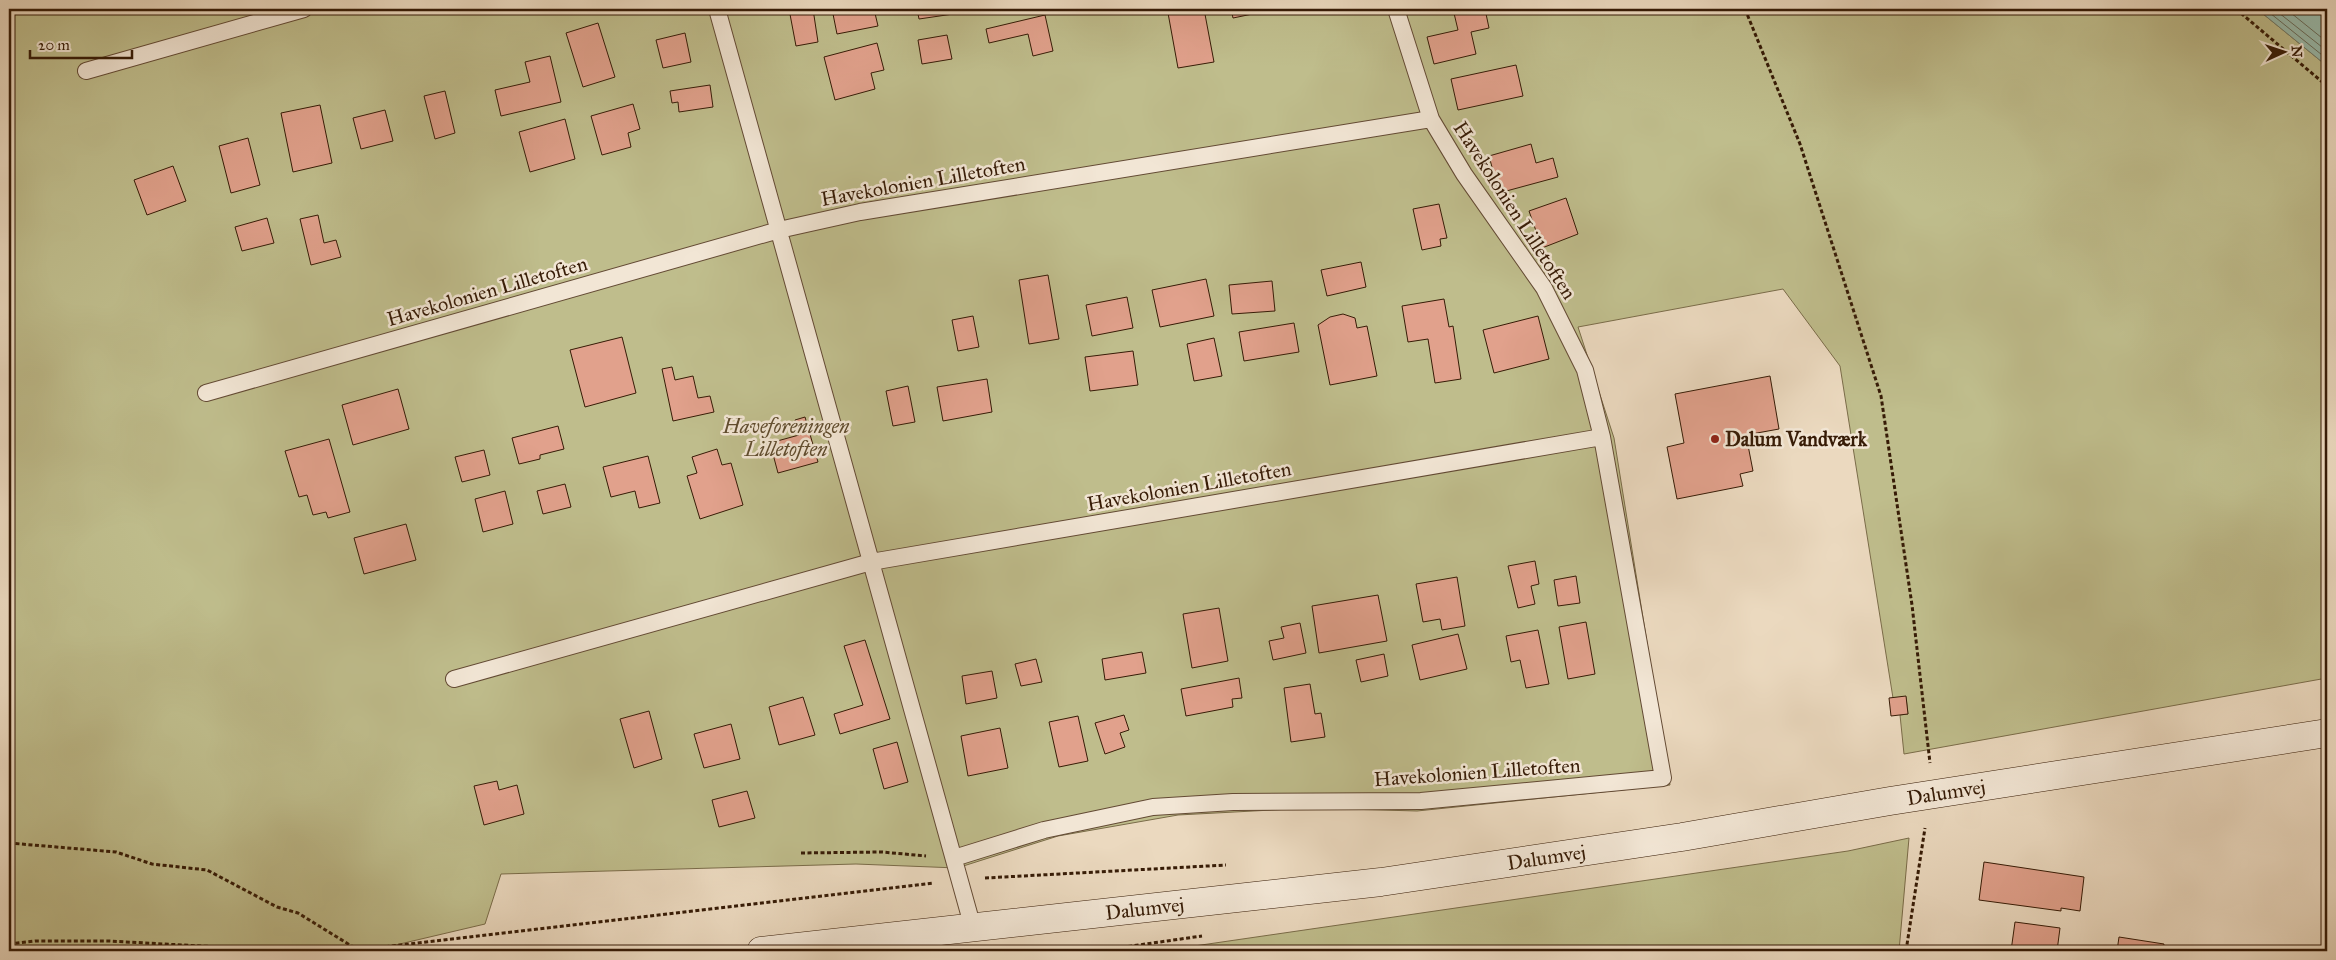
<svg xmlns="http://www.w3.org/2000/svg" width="2336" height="960" font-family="'IM FELL Great Primer',serif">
	<rect width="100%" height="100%" fill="#ebd9bf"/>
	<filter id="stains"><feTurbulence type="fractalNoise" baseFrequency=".004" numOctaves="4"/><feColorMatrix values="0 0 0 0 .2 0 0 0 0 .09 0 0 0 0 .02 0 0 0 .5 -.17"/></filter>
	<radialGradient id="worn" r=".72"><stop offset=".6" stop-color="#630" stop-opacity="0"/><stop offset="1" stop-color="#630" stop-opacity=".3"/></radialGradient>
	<path fill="#bfbd8c" stroke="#7a6c49" d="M9,9H2257L2327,66V678L1904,754L1900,715L1908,714L1906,697L1893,698L1840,366L1783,289L1578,327L1614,438L1670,785L1417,811L1310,808L1178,815L1058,836L957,868L856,864L501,874L485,924L370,951H9Z
		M1909,838L1899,951H1160L1848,851Z"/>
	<path fill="#99bbac" stroke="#717b6a" d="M2257,9H2327V66Z"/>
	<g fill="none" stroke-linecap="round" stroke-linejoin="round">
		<path stroke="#686b59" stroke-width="1" d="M2265,9L2327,59
			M2274,9L2327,51
			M2286,9L2327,42"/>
	</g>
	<path fill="#e1a18c" stroke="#361b06" d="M789,9H813L818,42L796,46Z
		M832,9H874L878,26L837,34Z
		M917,9H959L960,13L919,19Z
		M1192,9H1204L1214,62L1178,68L1168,13Z
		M1231,9H1267V11L1233,18Z
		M1453,9H1485L1489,28L1471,32L1476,54L1434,64L1427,37L1458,30Z
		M1045,15L1053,51L1033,56L1028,34L989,43L986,29Z
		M598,23L615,77L583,87L566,33Z
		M685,33L691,62L663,68L656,40Z
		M947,35L952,59L922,64L918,40Z
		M877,43L884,70L871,73L875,89L835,100L824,57Z
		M550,56L561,102L501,116L495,90L530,82L525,62Z
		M1516,65L1523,96L1458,110L1451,79Z
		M710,85L713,107L679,112L678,102L672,103L670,91Z
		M445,91L455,133L435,139L424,96Z
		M633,104L640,129L628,133L631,147L602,155L591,116Z
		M320,105L332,163L293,172L281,113Z
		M385,110L393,141L361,149L353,118Z
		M565,119L575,159L530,172L519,132Z
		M248,138L260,185L231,193L219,146Z
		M1531,144L1536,163L1553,158L1558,177L1499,193L1489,156Z
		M173,166L186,201L147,215L134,180Z
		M1566,198L1578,234L1542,248L1529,211Z
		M1439,204L1447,238L1440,239L1441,246L1422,250L1413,209Z
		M318,215L324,243L336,240L341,257L311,265L300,219Z
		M267,218L274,243L242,251L235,227Z
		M1361,262L1366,287L1327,296L1321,270Z
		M1048,275L1059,339L1029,344L1019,280Z
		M1206,279L1214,316L1160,327L1152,290Z
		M1272,281L1275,311L1232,314L1229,285Z
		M1127,297L1133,328L1092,336L1086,305Z
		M1444,299L1449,327L1453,326L1461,379L1435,383L1428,339L1408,342L1402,306Z
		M1343,314L1355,318L1357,328L1367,326L1377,376L1330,385L1318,325L1330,317Z
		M973,316L979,347L958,351L952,320Z
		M1538,316L1549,359L1494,373L1483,330Z
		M1294,323L1299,352L1244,361L1239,332Z
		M622,337L636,393L585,407L570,350Z
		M1214,338L1222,376L1194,381L1187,344Z
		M1133,351L1138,385L1090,391L1085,357Z
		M672,367L675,380L693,376L698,398L710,396L714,412L673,421L662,369Z
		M1770,376L1779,429L1746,435L1753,471L1740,474L1743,486L1677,499L1667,447L1684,443L1675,394Z
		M987,379L992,412L943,421L937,387Z
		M908,386L915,422L893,426L886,391Z
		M398,389L409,429L353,445L342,405Z
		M805,417L818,462L778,473L770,443L799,435L795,420Z
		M558,426L564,449L540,455V459L519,464L512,438Z
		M329,439L350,512L328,518L326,512L313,515L307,495L299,497L285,451Z
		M717,449L722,465L731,463L743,505L700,519L687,476L697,473L692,457Z
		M484,450L490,475L462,482L455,457Z
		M648,456L660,503L639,508L635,491L611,497L603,467Z
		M565,484L571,507L543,514L537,491Z
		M505,491L513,524L483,532L475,499Z
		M406,524L416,560L364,574L354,538Z
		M1535,561L1539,584L1531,586L1535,604L1518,608L1508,566Z
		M1576,576L1580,603L1558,606L1554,580Z
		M1457,577L1465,626L1442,630L1440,619L1423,622L1416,584Z
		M1378,595L1387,641L1319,653L1312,606Z
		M1219,608L1228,661L1192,668L1183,614Z
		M1586,622L1595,674L1568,679L1559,627Z
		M1300,623L1306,653L1273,660L1269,641L1284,638L1281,627Z
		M1538,630L1549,684L1526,688L1520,660L1511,662L1506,636Z
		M1458,634L1467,669L1420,680L1412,645Z
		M865,640L890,719L840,734L834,714L863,705L844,646Z
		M1142,652L1146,673L1105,680L1102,659Z
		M1384,654L1388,676L1361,682L1356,660Z
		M1036,659L1042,682L1021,686L1015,664Z
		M992,671L997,698L966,704L962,676Z
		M1239,678L1242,698L1232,699L1233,707L1186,716L1181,689Z
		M1310,684L1315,714L1321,713L1325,737L1291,742L1284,688Z
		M1906,696L1908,714L1891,716L1889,698Z
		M803,697L815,735L779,745L769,707Z
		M649,711L662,759L634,768L620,719Z
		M1124,715L1129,730L1120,733L1125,747L1105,754L1095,723Z
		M1078,716L1088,761L1059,767L1049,722Z
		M731,724L740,759L704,768L694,734Z
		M1000,728L1008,768L968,776L961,736Z
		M897,742L908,782L884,789L873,749Z
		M497,781L499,790L517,785L524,814L484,825L474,786Z
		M747,791L755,818L719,827L712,800Z
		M1984,862L2084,877L2080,911L2061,908V911L1979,900Z
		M2015,922L2060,928L2057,951H2011Z
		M2119,937L2164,944L2163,951H2117Z"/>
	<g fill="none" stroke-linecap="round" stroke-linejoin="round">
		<defs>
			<path id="lane" d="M717,9L973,928
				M86,71L304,9
				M206,393L779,230L860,212L1431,119
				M454,679L871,562L1602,437
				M954,858L1044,830L1153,807L1233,802L1421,801L1663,778L1602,437L1585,370L1544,288L1464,174L1431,119L1396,9"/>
			<g id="secondary">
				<path id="s1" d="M761,951L1381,882L1682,837L1890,801L2327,733"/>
			</g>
		</defs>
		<use href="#lane" stroke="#634a34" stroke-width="18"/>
		<use href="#secondary" stroke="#361b06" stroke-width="29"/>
		<path stroke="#361b06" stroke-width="3" stroke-dasharray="4 2.5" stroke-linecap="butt" d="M1745,9L1800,144L1881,396L1912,605L1930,763
			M2236,9L2327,86
			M9,843L116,852L152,864L207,870L277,907L298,913L358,950
			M801,853L882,852L926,856
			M985,878L1226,865
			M9,944L35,941H109L256,949L358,950L934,883
			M1096,951L1202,936
			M1906,951L1925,828"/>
		<use href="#lane" stroke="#f2e6d5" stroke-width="16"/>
		<use href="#secondary" stroke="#f2e6d5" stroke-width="28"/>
	</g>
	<circle fill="#8f2418" stroke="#f2e6d5" stroke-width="2" cx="1715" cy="439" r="5"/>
	<g text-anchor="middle" stroke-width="5" stroke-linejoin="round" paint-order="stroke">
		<g font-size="20" fill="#361b06" stroke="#f2e6d5">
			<text transform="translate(923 181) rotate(-10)" y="7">Havekolonien Lilletoften</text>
			<text transform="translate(1515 210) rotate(57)" y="7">Havekolonien Lilletoften</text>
			<text transform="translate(487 291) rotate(-16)" y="7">Havekolonien Lilletoften</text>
			<text transform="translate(1189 486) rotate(-10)" y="7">Havekolonien Lilletoften</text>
			<text transform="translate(1477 772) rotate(-4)" y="7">Havekolonien Lilletoften</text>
			<text dy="7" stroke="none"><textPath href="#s1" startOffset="1196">Dalumvej</textPath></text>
			<text dy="7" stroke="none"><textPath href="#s1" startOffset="791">Dalumvej</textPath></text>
			<text dy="7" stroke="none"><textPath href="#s1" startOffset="386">Dalumvej</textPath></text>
		</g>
		<g font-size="20" font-style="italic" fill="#5f4c2e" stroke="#f2e6d5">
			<text x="786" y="433">Haveforeningen<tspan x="786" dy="23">Lilletoften</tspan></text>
		</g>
		<g font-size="20" font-weight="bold" fill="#361b06" stroke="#f2e6d5" text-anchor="start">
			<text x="1725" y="446">Dalum Vandværk</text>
		</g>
	</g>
	<rect width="2336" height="960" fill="none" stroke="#ebd9bf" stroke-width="30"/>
	<rect x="10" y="10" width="2316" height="940" fill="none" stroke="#361b06" stroke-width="2.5"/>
	<rect x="15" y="15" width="2306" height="930" fill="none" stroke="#361b06"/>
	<g transform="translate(2284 52) rotate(87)" stroke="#f2e6d5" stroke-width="4" paint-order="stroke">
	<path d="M0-4L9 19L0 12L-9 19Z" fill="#361b06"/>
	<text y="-8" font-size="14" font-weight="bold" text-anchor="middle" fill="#361b06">N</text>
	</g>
	<path d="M30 50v8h102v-8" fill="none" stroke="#361b06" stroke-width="2.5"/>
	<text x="38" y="50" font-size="15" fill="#361b06" stroke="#f2e6d5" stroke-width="4" paint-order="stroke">20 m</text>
	<rect width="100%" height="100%" filter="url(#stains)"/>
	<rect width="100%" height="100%" fill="url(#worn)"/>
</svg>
